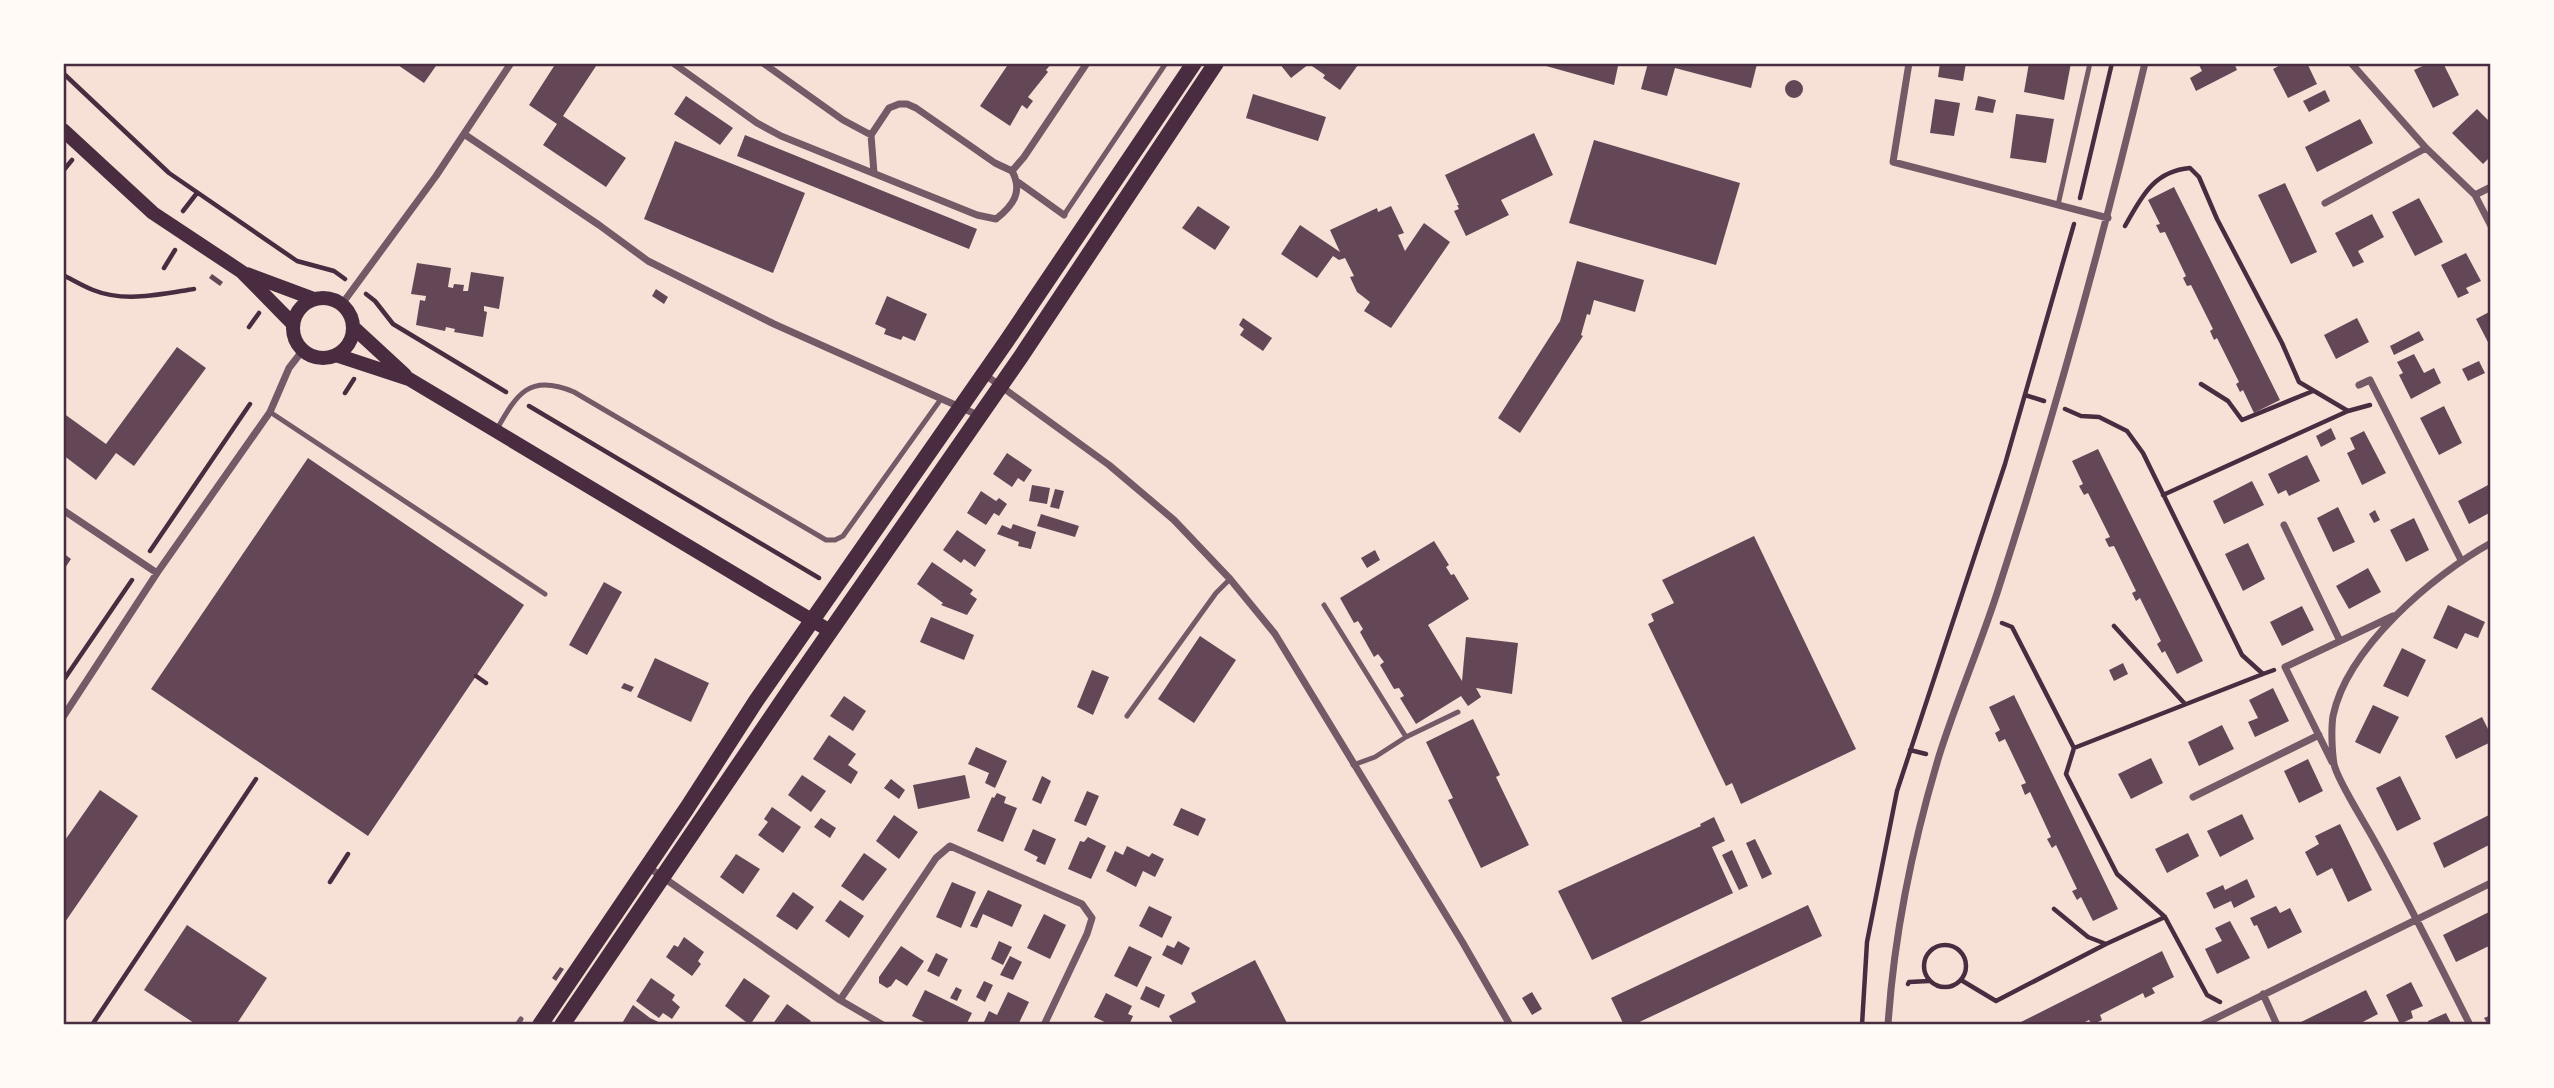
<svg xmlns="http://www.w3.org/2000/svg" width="2554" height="1088" font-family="'Libre Baskerville',serif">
	<rect width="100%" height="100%" fill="#f7e1d7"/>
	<path fill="#644757" d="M395,63H438L424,83Z
		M556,63H598L563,116L626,158L606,187L543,145L557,124L529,105Z
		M1009,63H1052L1046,70L1048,72L1028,97L1033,101L1027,109L1022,105L1010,126L980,106Z
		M1279,63H1355L1358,65L1340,90L1323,78L1325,75L1309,64L1291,78Z
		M1610,63L1618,66L1614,85L1539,64Z
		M1648,63H1754L1757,64L1751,88L1675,68L1667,96L1641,89Z
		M1940,63H1966L1963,81L1938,77Z
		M2029,63H2071L2064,100L2024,92Z
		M2198,63H2234L2237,70L2196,91L2190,78L2202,71Z
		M2284,63H2307L2317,84L2288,98L2273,69Z
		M2429,63H2443L2459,95L2433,108L2414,70Z
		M1785 89a9 9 0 1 1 18 0a9 9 0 1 1-18 0Z
		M2325,90L2330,101L2309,112L2303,101Z
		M1253,94L1326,117L1318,141L1246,118Z
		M686,96L733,128L720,145L674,114Z
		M1978,96L1996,100L1993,113L1975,110Z
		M1935,99L1960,103L1954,136L1930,133Z
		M2477,109L2491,123V156L2483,164L2452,133Z
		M2016,114L2054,119L2046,163L2010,158Z
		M2360,119L2373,143L2317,172L2305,147Z
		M1534,133L1553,175L1501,200L1509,215L1466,236L1454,211L1459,209L1457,205H1459L1445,175Z
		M745,135L977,229L969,249L737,156Z
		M1594,140L1740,183L1716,265L1569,223Z
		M675,141L805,193L773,273L644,219Z
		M2285,183L2317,252L2291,264L2258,195Z
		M2174,187L2280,400L2254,413L2243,390L2240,392L2236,384L2239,382L2217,338L2214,340L2210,331L2213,329L2191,285L2187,286L2183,278L2186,276L2165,232L2160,233L2156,225L2160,224L2148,200Z
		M2419,198L2443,242L2415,256L2392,212Z
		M1198,206L1230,227L1215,250L1182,228Z
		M1391,206L1404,233L1398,235L1405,251L1424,223L1450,242L1391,328L1364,311L1370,302L1357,292L1350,277L1354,276L1345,258L1339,260L1333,256L1317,278L1281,254L1300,225L1340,252L1330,230L1377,208L1378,212Z
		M2372,214L2384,237L2358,251L2364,262L2353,267L2335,233Z
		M2466,253L2481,281L2466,288L2469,293L2458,298L2441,265Z
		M1577,261L1644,280L1635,312L1594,300L1590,315L1587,314L1581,335L1583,336L1520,433L1498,418L1560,321Z
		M417,263L451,268L448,287L453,288L454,284L464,285L463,291H468L471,272L504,277L499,309L484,306V311L487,312L483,337L454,332L455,329L446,327L445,331L416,325L420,300L425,301L426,296L411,294Z
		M212,274L223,282L220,286L209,278Z
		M656,289L668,297L664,304L652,296Z
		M887,296L927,314L915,341L903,336L901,340L884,334L886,329L875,324Z
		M2491,311V348L2476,319Z
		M1243,318L1272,338L1263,351L1240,335L1244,329L1239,325Z
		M2357,318L2369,342L2336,359L2324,335Z
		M2419,331L2424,340L2394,355L2390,346Z
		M177,347L206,368L134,466L116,453L96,480L63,455V413L106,444Z
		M2414,354L2424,373L2434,368L2441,383L2411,399L2399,375L2403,373L2397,362Z
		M2479,361L2485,373L2468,381L2462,369Z
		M2444,406L2462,443L2439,455L2420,418Z
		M2331,428L2336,439L2321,447L2316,436Z
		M2364,431L2386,473L2362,485L2347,453L2355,449L2350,438Z
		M2098,449L2203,661L2177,674L2165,651L2162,653L2157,644L2161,641L2140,598L2136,601L2132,593L2136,591L2114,546L2109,547L2105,539L2110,537L2088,493L2084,495L2079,486L2083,484L2072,461Z
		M1007,453L1032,470L1024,482L1018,478L1012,487L993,474Z
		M2307,455L2320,481L2289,496L2286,490L2278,494L2268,474Z
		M308,458L524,605L368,836L151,689Z
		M2252,481L2264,505L2224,524L2213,501Z
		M2490,484L2491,512L2469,524L2458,501Z
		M1032,485L1050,488L1047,504L1029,501Z
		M1055,489L1064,491L1059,509L1050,507Z
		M981,491L996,501L999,498L1007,504L999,516L994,513L986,525L967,513Z
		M2338,507L2355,542L2333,552L2317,518Z
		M2375,510L2380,520L2374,523L2369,514Z
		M1041,514L1079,526L1075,537L1037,526Z
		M2414,518L2429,550L2406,562L2390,530Z
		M1013,524L1036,532L1031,549L1018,546L1019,542L997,534L1002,525L1011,529Z
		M957,530L986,550L975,567L964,559L961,563L943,550Z
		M1754,536L1856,749L1741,804L1732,783L1726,786L1648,624L1654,621L1651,614L1674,603L1662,580Z
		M1434,541L1449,565L1446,567L1451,575L1454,574L1469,599L1428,625L1462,681L1466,637L1518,643L1512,694L1476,688L1481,697L1468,706L1461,696L1416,724L1400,698L1404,696L1399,688L1394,689L1380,665L1384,662L1378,654L1374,657L1360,632L1363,629L1358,621L1354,623L1340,598Z
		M2248,543L2265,579L2243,591L2225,554Z
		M1375,550L1380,560L1367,568L1361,558Z
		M63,553L71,559L63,571Z
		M932,562L973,590L970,594L977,599L967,615L941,605L943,603L917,584Z
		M2368,568L2381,592L2349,609L2336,586Z
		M604,582L622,592L587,655L569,645Z
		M2448,605L2485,622L2478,638L2465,633L2457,649L2433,638Z
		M2302,606L2314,630L2282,646L2270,622Z
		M931,617L974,635L964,660L920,642Z
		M1200,636L1236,660L1194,723L1158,699Z
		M2402,648L2426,660L2408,697L2383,686Z
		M655,658L709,683L691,722L637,697Z
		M2123,663L2128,674L2114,681L2109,670Z
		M1092,670L1109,677L1093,715L1077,707Z
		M624,683L634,687L631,692L621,688Z
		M2273,688L2289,721L2255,737L2248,722L2258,718L2249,700Z
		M2014,695L2118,909L2093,921L2081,897L2077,900L2072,891L2077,889L2056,845L2052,848L2047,839L2051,837L2030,792L2025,795L2021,785L2026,783L2005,739L1999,742L1995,733L2000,730L1989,707Z
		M844,696L866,711L853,731L830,716Z
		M2373,705L2399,717L2380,754L2355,742Z
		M2482,717L2491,735V742L2456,759L2445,736Z
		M1473,719L1500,775L1496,777L1529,845L1481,868L1448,800L1453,798L1426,742Z
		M2222,725L2234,749L2199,766L2188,742Z
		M829,735L856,754L848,765L858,772L851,784L813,759Z
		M976,747L1007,761L995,788L985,783L989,773L968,764Z
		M2151,758L2163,783L2131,799L2118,774Z
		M2308,759L2323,791L2299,803L2284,771Z
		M802,775L826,791L811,812L788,795Z
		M965,775L970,798L918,809L913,785Z
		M1042,776L1051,781L1041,804L1032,800Z
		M2400,776L2421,819L2397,831L2376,788Z
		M891,779L905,790L899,799L884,788Z
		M100,790L138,816L63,925V843Z
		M1087,791L1099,796L1086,826L1074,821Z
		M997,793L1006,797L1004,803L1017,808L1003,842L977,831L992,797L994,798Z
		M772,807L801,827L783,853L758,835L768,822L764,819Z
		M1181,808L1206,819L1198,836L1173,825Z
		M2242,814L2254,839L2220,857L2207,831Z
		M2491,814V844L2444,868L2433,843Z
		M894,815L918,832L899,859L876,841Z
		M1714,817L1725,841L1712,847L1733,893L1592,960L1558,891L1701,826L1700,824Z
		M821,818L836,828L830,838L814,827Z
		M2340,824L2372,890L2348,902L2332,868L2317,876L2305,852L2319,844L2315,836Z
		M1033,829L1056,839L1045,865L1036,861L1038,857L1024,850Z
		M2188,833L2199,856L2167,873L2155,849Z
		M1088,837L1106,846L1091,879L1068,869L1080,841L1084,842Z
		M1755,839L1772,874L1762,879L1746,843Z
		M1127,846L1149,857L1152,853L1164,859L1155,877L1143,871L1136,887L1106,871L1115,851L1123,855Z
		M1732,850L1748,886L1739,890L1722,855Z
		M864,853L887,869L863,901L841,886Z
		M736,854L760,869L743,894L720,877Z
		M2247,879L2255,897L2234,908L2231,901L2214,909L2206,893L2223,885L2225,890Z
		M952,882L976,892L961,928L936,917Z
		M988,890L1022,905L1012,927L983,914L977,928L970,926Z
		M793,892L814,907L797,930L776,916Z
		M840,900L864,916L849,938L825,921Z
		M1808,905L1822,936L1633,1025H1624L1611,998Z
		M1149,906L1172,917L1162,938L1139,926Z
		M2276,906L2280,913L2290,908L2302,932L2268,949L2257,925L2254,926L2250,918Z
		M2491,911V945L2456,962L2443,935Z
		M1044,914L1066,925L1050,959L1027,948Z
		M2230,921L2250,958L2217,974L2205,949L2222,941L2215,928Z
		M187,925L267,978L236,1025H197L144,990Z
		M684,937L704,952L698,961L701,964L692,976L666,957L674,945L678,947Z
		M999,941L1012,947L1003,965L991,959Z
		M1178,941L1190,948L1182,965L1162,955L1167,945L1174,948Z
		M901,946L924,961L907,986L896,979L891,986L887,988L879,983V977Z
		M1129,946L1152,957L1137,987L1114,976Z
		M2162,951L2174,977L2152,988L2155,993L2145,998L2143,993L2100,1015L2102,1020L2092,1025L2089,1020L2079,1025H2015Z
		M936,953L948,959L939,977L927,971Z
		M1010,956L1022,962L1013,980L1000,975Z
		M1255,960L1288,1025H1174L1169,1016L1196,1002L1191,993Z
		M560,967L564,969L556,981L552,978Z
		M651,978L675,995L672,1000L680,1007L672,1019L663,1013L659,1018L636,1001Z
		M744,978L770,996L750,1025L725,1006Z
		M984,981L993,985L985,1002L976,997Z
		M2411,982L2423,1006L2411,1011L2413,1018L2400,1024L2386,995Z
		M1146,986L1165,995L1159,1008L1140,999Z
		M956,987L962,990L957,1001L950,998Z
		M925,990L972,1013L966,1025H930L912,1016Z
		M2366,990L2378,1014L2357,1025H2295Z
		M1008,992L1029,1002L1018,1025H990L984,1022L989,1011L997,1015Z
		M1532,992L1542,1009L1532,1015L1522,998Z
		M1106,993L1132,1006L1128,1014L1133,1016L1129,1025H1111L1094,1017Z
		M787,1004L811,1021L808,1025H772Z
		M633,1005L650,1018L665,1025H621Z
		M2446,1013L2452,1025H2429L2428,1021Z
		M2491,1015V1025H2488L2484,1018Z"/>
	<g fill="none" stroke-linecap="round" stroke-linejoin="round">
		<path stroke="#4a2c40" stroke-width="4.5" d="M63,73L169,173L297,261L334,271L345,279
			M63,171L72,160
			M2080,198L2112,63
			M183,211L197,193
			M2125,226C2141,198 2153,171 2190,168L2199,177L2217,219L2282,343L2299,382L2348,411L2370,405
			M164,268L175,250
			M63,275C73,280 83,286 93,290C125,303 162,294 194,289
			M366,294L375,301L393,324L506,392
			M249,327L259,313
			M2201,384L2228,401L2242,420L2313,391
			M345,393L354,379
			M2025,395L2044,401
			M529,406L819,578
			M2065,409L2081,416L2099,417L2127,431L2143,453L2242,655L2263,674L2274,670
			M2163,495L2348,411
			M150,551L250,404
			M2002,623L2012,627L2074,748L2066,774L2117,874L2165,917L2207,995L2220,1002
			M2114,626L2185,704
			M476,676L486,683
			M63,681L132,580
			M2074,748L2263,674
			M1910,750L1926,754
			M330,882L348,854
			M2054,909L2088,937L2106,944L2165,917
			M1924 966a21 21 0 1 1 42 0a21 21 0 1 1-42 0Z
			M1961,980L1996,1001L2106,944
			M1908,984L1909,982L1929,981
			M92,1025L256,779
			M1862,1025L1867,942L1897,791L2005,464L2074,224"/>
		<path stroke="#755966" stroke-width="5" d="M2058,205L2090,63
			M1064,215L1166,63
			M270,412L545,594
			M497,429C517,394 529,373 574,392L826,540H835L843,536L941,399
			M1324,605L1406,737L1375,757L1353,765
			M1127,716L1216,593L1230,579
			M1406,737L1458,712
			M517,1025L521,1019"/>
		<path stroke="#755966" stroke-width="7" d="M673,63L757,123L781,136L977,215L996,219C1014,205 1023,191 1012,171
			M763,63L843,120L871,135
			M1909,63L1893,162L2108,218
			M2351,63L2426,148L2475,195L2491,226
			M464,134L599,225L648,261L774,324L980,416
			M874,173L871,135L889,108L899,104H907L916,108L995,163L1012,171L1024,157L1087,63
			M1018,182L1064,215
			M2475,195L2491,187
			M2325,203L2426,148
			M342,304L436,176L511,63
			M984,374L1109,465L1174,520L1230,579L1275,634L1463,943L1510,1025
			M2359,385L2370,380L2461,560
			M63,510L157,573
			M2284,525L2340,641
			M63,717L157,573L270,412L289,368L303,350
			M2332,762L2285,667L2393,616
			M2193,797L2319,735
			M648,867L840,1000L883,1025
			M2263,994L2277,1025
			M840,1000L936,858L950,846L1082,904L1092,918L1087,934L1044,1025
			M1888,1025C1894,934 1913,843 1939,756C1957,699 1981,644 1999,587C2055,414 2103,239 2145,63
			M2202,1025L2491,883
			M2470,1025C2439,963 2408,901 2374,840C2365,823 2337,780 2334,764C2332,752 2331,729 2333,716C2347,648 2433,575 2491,543"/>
		<path stroke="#4a2c40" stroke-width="14" d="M63,130L153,213L242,272L293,324
			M247,274L314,299
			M293 328a30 30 0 1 1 60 0a30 30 0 1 1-60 0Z
			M353,327L405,375
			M336,355L409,379L830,631"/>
		<path stroke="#4a2c40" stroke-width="16" d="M540,1025L687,808L756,701L1006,342L1194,63
			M562,1025L793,685L1022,355L1216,63"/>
	</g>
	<rect width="2554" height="1088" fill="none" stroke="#fffaf5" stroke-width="130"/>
	<rect x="65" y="65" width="2424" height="958" fill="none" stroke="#4a2c40" stroke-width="2.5"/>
</svg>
